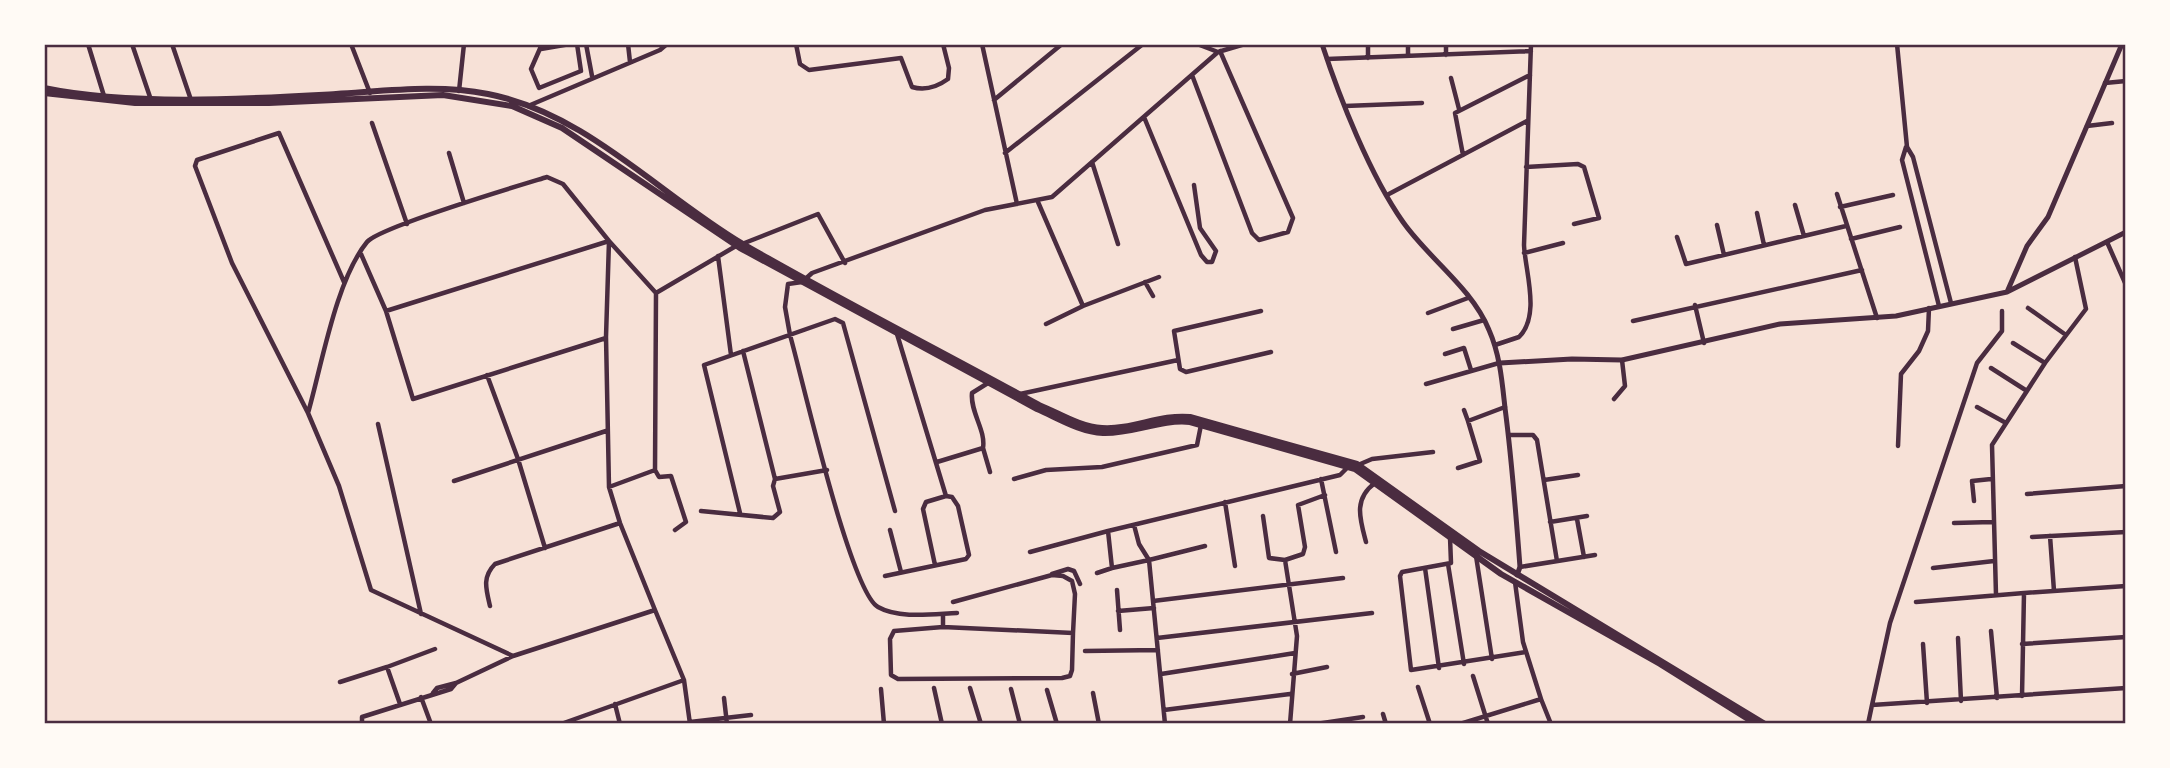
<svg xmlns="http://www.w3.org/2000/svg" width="2170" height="768" font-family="'Roboto Serif',serif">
	<rect width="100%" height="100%" fill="#f7e1d7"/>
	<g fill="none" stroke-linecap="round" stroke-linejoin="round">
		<path stroke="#4a2c40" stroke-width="4.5" d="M88,44L104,96
			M132,44L150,97
			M172,44L190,97
			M351,44L370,93
			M542,44L531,69L539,88L581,71L577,44
			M586,44L592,76
			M628,44L630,62
			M796,44L800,64L809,70L901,58L912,87C925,91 937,87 948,79L949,68L943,44
			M982,44L1017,204
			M1197,44L1218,52
			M1897,44L1907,147L1913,157L1951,303
			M541,49L570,44
			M1446,55V44
			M1408,56V44
			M1368,58V44
			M1327,59L1531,51
			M1192,75L1252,233L1259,240L1288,232L1293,218L1220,51
			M1451,78L1459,109
			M2105,83L2126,81
			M459,91L464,44
			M994,100L1062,44
			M528,106L660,50L667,44
			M1345,106L1422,103
			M1144,117L1201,255L1207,262H1212L1216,251L1200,228L1194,185
			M372,123L407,224
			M2087,126L2112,123
			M1906,147L1902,160L1939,306
			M449,153L464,203
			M1005,153L1143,44
			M1463,155L1455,113L1530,75
			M1092,162L1118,244
			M1526,167L1578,164L1584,167L1599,218L1574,224
			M1837,194L1877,318
			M1387,195L1527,121
			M1038,202L1083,306L1159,277
			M1795,205L1804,236
			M1840,207L1893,195
			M1757,213L1764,245
			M1717,225L1724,255
			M1677,237L1686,264L1846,226
			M1851,239L1900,227
			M2107,242L2126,285
			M742,244L818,214L845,263
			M1524,253L1563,243
			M361,254L386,311L413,399L606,338
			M718,256L731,355
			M1145,282L1153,296
			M1695,305L1704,343
			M2028,308L2066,335
			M386,311L609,241L656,293L736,246
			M1261,311L1174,331L1180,369L1186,372L1271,352
			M1428,313L1468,298
			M1633,321L1862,270
			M1046,324L1083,306
			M1453,329L1484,320
			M2013,343L2045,363L2086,309L2075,257
			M1495,345L1519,337C1541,315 1525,271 1524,245L1531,44
			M743,351L775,479
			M1445,354L1464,348L1471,370
			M1991,368L2027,391
			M487,375L518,459L545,548
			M1426,384L1499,363
			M1020,394L1178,360
			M1614,399L1625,386L1622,360
			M1977,407L2006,423
			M1464,410L1468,421L1505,407
			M308,413C322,364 336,280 367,242C379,227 521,185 547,177L563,184L609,241L606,337L609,487L620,523L655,610L513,656L371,590L339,486L308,413L232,263L195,166L197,160L279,133L344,282
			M378,424L421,614
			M1509,435H1533L1537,440L1557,561
			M1898,446L1901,374L1919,351L1928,331L1929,308
			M983,448L990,472
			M937,462L983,448C986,430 970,412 972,393L988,383
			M1358,465L1372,459L1433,452
			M1458,468L1480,461L1468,421
			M655,470L659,477L671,476L686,522L675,530
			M1014,479L1046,470L1102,467L1197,445L1201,425
			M1321,479L1336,552
			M1544,480L1578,475
			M454,481L606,431
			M609,487L655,470L656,293
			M2027,494L2126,486
			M1974,501L1972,481L1991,479
			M1225,502L1235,566
			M701,511L773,518L780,512L773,486L775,479L827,470
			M740,513L704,365L835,319L843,323L895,511
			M1263,516L1269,558L1285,560
			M1577,519L1584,557
			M1550,522L1587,516
			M1954,523L1992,522
			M1134,525L1139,544L1149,560L1205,546
			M890,530L901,572
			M2050,536L2054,591
			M1450,537L1451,563L1402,572L1400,576L1411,670L1526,652
			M2032,537L2126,532
			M1366,542C1360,519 1353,499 1375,483
			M1030,552L1108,531
			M1476,556L1492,659
			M1448,564L1464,664
			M935,565L923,509L926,502L946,496
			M1520,567L1595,555
			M1425,568L1439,668
			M1933,568L1994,561
			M1097,573L1112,568
			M1052,574L1068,569L1074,571L1080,584
			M885,576L966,559L969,555L958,506L952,497L946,496L897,334
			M1117,590L1120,630
			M1996,595L1992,445L2045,363
			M1153,601L1343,578
			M953,602L1052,575L1063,576L1072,581L1075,594L1073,633
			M1916,602L2024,593
			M490,606C486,589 482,577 495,564L620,523
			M655,610L684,680L690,724
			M1118,611L1154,608
			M957,613C933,614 899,619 878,607C850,591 802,377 790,335L785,307L788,284L802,282L812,273L985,210L1052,197L1218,52L1245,44
			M943,627L1073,633L1072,670L1070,676L1062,678L898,679L891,675L890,639L894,631L943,627V614
			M1991,631L1997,698
			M1157,638L1372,613
			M1958,638L1961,701
			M1923,644L1927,703
			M2022,644L2126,637
			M1085,651L1158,650
			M387,667L435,649
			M1161,674L1295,653
			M1292,674L1327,667
			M1473,676L1488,724
			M340,682L387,667L400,704
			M1418,687L1430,724
			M934,688L942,724
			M970,688L981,724
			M881,689L884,724
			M1011,689L1020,724
			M1047,690L1057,724
			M433,693L437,688L456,683
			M1093,693L1099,724
			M2022,696L2024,593L2126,586
			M421,697L431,724
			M724,698L727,724
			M1541,699L1551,724
			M615,704L620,724
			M1872,705L1890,623L1977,363L2002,331V311
			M1164,710L1290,694
			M1383,714L1386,724
			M690,722L751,715
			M362,724V717L451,689L456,683L513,656
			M561,724L684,680
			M1165,724L1149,560L1112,568L1108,531L1340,475L1349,466
			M1290,724L1297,636L1285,560L1303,554L1305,547L1298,505L1325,495
			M1316,724L1363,717
			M1460,724L1541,699L1523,642L1515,582
			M1868,724L1872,705L2126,688"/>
		<path stroke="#4a2c40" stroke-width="5" d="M1322,44C1340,99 1370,175 1403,222C1429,259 1472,288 1489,330C1500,355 1502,381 1505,408C1512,461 1516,514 1520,567L1517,575
			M2007,292L2027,246L2048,217L2122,44
			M1500,363L1572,359L1622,360L1780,324L1896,316L2007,292L2126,232"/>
		<path stroke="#4a2c40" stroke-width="6" d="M44,88C131,106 246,99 336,94C386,91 438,84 488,94C586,113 660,195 743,244C840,300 941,351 1039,405C1059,413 1080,427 1102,428C1132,430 1160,414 1190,417L1357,464L1479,551L1765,724
			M44,93L135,103H269L443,95L512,106L562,128L740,248L1037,409C1058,418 1080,432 1103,433C1133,434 1160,419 1190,422L1355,469L1501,574L1660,664L1756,724"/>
	</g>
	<rect width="2170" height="768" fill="none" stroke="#fffaf5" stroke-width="91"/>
	<rect x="46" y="46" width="2078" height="676" fill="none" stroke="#4a2c40" stroke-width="2.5"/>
</svg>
